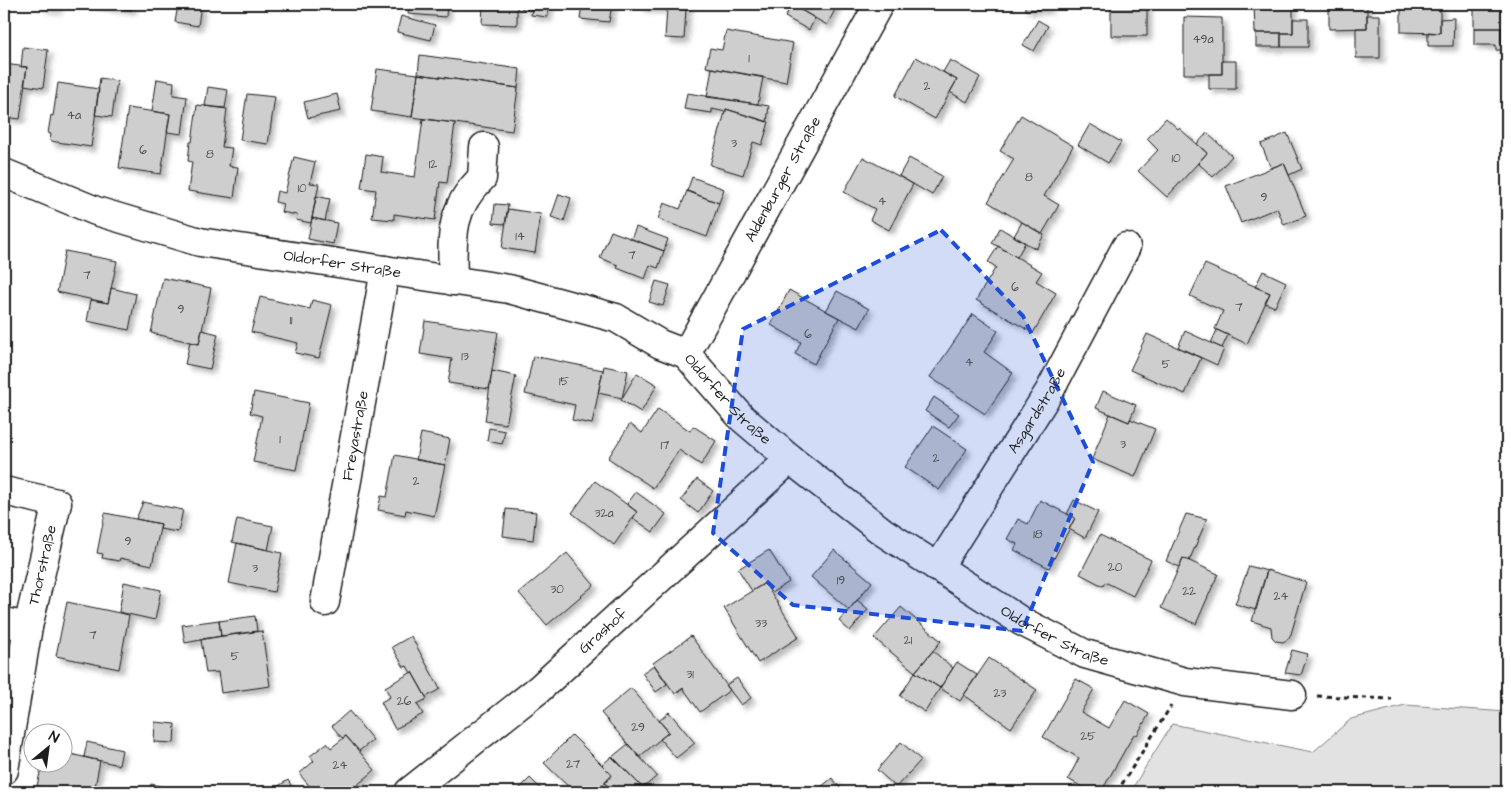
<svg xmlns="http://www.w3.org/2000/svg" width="1511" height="796" font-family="'Architects Daughter',sans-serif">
	<defs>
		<filter id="shadow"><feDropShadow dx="4.5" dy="4.5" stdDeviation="2.5" flood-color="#0004"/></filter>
	</defs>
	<rect width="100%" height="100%" fill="#fff"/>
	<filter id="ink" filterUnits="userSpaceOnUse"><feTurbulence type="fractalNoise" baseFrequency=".02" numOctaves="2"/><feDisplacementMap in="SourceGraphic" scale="10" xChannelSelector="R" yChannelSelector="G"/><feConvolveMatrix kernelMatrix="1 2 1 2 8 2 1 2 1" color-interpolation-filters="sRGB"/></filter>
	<g filter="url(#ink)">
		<path fill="#e2e2e2" stroke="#7f7f7f" d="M1405,705L1507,712V792H1130L1172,724L1313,752L1351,719Z"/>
		<path fill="#cecece" stroke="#1c1c1c" filter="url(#shadow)" d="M42,4H58L57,9L41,7Z
			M95,4H132L131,10L94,5Z
			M186,4H201L198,26L175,22L178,5L185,6Z
			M409,4H447L446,17L408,14Z
			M483,4H517V25L482,24Z
			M522,4H533L532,10L522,9Z
			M533,4H549L547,17L531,15Z
			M582,4H612L609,22L580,19Z
			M642,4H689L688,9L641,8Z
			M792,4H838L827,25L792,5Z
			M1025,4H1048V9L1025,10Z
			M1111,4H1147V36H1111Z
			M1254,4H1293V33H1255Z
			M1329,4H1367V28L1329,29Z
			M1401,4H1440V33L1401,32Z
			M1474,4H1507V28H1474Z
			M792,5L815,18L809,30L785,17Z
			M667,8L686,9L684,39L665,38Z
			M1367,15H1380V58H1356V28H1367Z
			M401,16L435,25L431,40L397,32Z
			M1184,17L1222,18V74H1184Z
			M1454,18L1453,46H1428V32L1440,33V19Z
			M1293,19H1308V47H1281V33H1293Z
			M1038,20L1048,26L1034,51L1023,45Z
			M1474,28H1501V43H1507V50H1496V45H1474Z
			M1501,28H1507V43H1501Z
			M726,31L793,43L786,82L706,67L710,48L722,50Z
			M1256,33H1281V47H1256Z
			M23,47L48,50L43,88L24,85L27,67H21Z
			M420,55L520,69L518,88L418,74Z
			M916,57L957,80L935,119L895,96Z
			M950,60L980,77L967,102L950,92L957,80L943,72Z
			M1222,61H1236V89H1209V74H1222Z
			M4,64L27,67L20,119L4,117Z
			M712,68L763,77L758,104L707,97Z
			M377,69L418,74L412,117L371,111Z
			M418,74L518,88L512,131L412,117Z
			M100,78L117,81L112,117L95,115Z
			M157,79L174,82L173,95L187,97L182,134L167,132L170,114L152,111Z
			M58,83L99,89L91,147L50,141L51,134L48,133L51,115L53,116Z
			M208,87L228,90L225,108L205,106Z
			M687,93L769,106L767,122L726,109V112L712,109V113L684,109Z
			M247,94L275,97L268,144L240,140Z
			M337,94L341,111L308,118L304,102Z
			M197,105L227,109L222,147L232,148L229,166L238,167L234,198L188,191L192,162L188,161L190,142H192Z
			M128,108L170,114L161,174L119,168Z
			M726,109L769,122L762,145L753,142L743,175L710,165Z
			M1021,115L1073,146L1044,196L1059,205L1042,234L988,202L1014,159L1000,151Z
			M1166,118L1178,129L1179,128L1207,153L1167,197L1138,171L1158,150L1147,139Z
			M423,119L455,123L447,183L440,182L435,220L394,214V220L372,218L376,190L361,188L366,154L383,157L381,172L415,177Z
			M1090,124L1121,142L1108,163L1078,145Z
			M1207,133L1232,156L1213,177L1198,163L1207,153L1197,144Z
			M1287,133L1302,169L1289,175L1284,163L1271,168L1261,144Z
			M294,157L315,162L310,183L319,184L311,223L296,220L297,215L281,212L283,204L275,202L277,191L285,193Z
			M863,157L913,184L889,230L870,220L875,209L844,192Z
			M909,158L942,176L932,195L899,176Z
			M1284,163L1306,216L1284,225L1277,208L1241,223L1226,186Z
			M692,177L724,189L719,203L687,191Z
			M687,191L719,203L707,237L658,219L664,203L680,209Z
			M559,194L571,198L564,221L551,217Z
			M316,196L330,199L325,221L312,218Z
			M495,204L508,205L505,224L493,223Z
			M508,209L541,214L535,253L502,248Z
			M312,218L337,223L333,244L308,239Z
			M1022,222L1044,235L1036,249L1014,236Z
			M636,227L668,239L664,251L631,239Z
			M1000,228L1025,243L1017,257L992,243Z
			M611,231L664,251L658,268L650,265L645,279L617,268L618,265L600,258Z
			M998,246L1042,272L1036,281L1056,293L1033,333L976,300L996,267L988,262Z
			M65,251L117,261L108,303L57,292Z
			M1205,264L1270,293L1247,344L1215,329L1223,311L1190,296Z
			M1263,271L1286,282L1275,307L1265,303L1270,293L1255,287Z
			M163,278L211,288L199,344L151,333Z
			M656,281L670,285L663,306L649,302Z
			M111,288L136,294L129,330L87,321L91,300L108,303Z
			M789,290L839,318L814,364L795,354L801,342L771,325Z
			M837,291L869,309L859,328L826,311Z
			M260,297L310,309L312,300L332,305L319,358L295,353L298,343L251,332Z
			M973,314L998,331L984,352L1013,373L985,414L930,377Z
			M425,321L498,332L489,389L448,383L452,359L420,354Z
			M202,330L218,334L210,369L185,364L190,342L199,344Z
			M1217,330L1228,335L1222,348L1211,343Z
			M1185,331L1224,349L1217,365L1178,347Z
			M1147,334L1201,358L1185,394L1130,370Z
			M533,356L603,370L592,424L572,420L575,405L525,394Z
			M604,366L628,371L622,398L598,393Z
			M492,371L516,376L506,424L485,421Z
			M637,373L657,385L641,412L621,400Z
			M1103,391L1136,405L1129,422L1096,408Z
			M254,392L309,403L296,470L253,462L262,416L250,413Z
			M934,397L959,414L949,427L925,411Z
			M658,409L690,431L693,426L716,441L701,465L679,450L653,488L608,458L630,424L642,433Z
			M1110,414L1129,422L1130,419L1155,429L1135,477L1092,459Z
			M933,426L967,449L939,490L905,467Z
			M489,428L505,431L502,444L487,441Z
			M421,433L450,439L445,465L416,460Z
			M395,455L445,465L434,516L406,510L405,515L378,510L381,496L387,497Z
			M697,479L713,491L698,513L681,500Z
			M595,481L637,512L614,545L572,513Z
			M636,492L666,514L653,532L633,518L637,512L627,504Z
			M1040,500L1075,518L1049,568L1014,550L1017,544L1007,539L1018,519L1028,524Z
			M1074,500L1098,512L1085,538L1069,529L1075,518L1067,514Z
			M143,502L183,510L178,532L160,529L161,524L136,519Z
			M506,509L536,512L533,540L503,536Z
			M105,513L161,524L152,565L120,558L119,561L102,558L103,554L97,553Z
			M1186,514L1207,519L1189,561L1183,558L1179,567L1166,561Z
			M237,519L273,526L268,550L232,542Z
			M1100,535L1151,560L1133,596L1105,582L1103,586L1080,574Z
			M237,543L282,553L274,592L229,583Z
			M769,550L789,582L771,593L765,583L752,591L738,569Z
			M834,550L872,582L849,610L811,577Z
			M567,553L594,585L547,625L519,593Z
			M1183,558L1218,574L1196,624L1161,608Z
			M1249,566L1267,571L1256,610L1235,604Z
			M1267,570L1306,582L1291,634L1288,639L1283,642L1276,641L1272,637L1271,627L1252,621Z
			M124,582L161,590L155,620L119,612Z
			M765,583L799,637L758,663L724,608Z
			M857,600L868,609L850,631L839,621Z
			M67,602L129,615L119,669L56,656Z
			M901,607L941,641L915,672L874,638Z
			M255,616L257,631L221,636L219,621Z
			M219,620L221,636L185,643L182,625Z
			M262,631L270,686L221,693L218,672L206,673L201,639Z
			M411,636L440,689L426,697L412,672L411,673L407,666L404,667L392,647Z
			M691,636L730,690L700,712L683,688L675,694L653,663Z
			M1292,650L1308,654L1301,675L1285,673Z
			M933,651L953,668L940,688L915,672Z
			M989,658L1037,690L1011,728L964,695Z
			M957,662L977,675L960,701L940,688Z
			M654,665L667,684L656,692L642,673Z
			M412,672L427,699L417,704L423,714L395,729L381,702L390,697L385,687Z
			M915,672L940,688L925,712L900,696Z
			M737,678L751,698L741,705L726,685Z
			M1076,679L1094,689L1081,712L1109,728L1125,700L1149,714L1137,735L1134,734L1101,792H1091L1068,779L1079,758L1043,737Z
			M631,688L669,732L639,757L601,713Z
			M349,711L373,740L359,751L346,736L342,738L332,726Z
			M669,712L695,743L676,758L660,739L669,732L659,721Z
			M155,722L175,724L174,743L154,742Z
			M572,735L612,775L596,792H574L544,763Z
			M346,736L375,770L349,792H315L299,774L314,761L310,756L327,743L331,748Z
			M87,742L122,750L119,765L84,757Z
			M901,742L921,760L896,787L877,770Z
			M628,744L657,776L643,788L612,757Z
			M62,752L100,761L94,792H67L37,786L42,764H62Z
			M612,756L643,788L639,792H614L605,783L612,775L602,765Z
			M530,778L544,792H519L517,791Z
			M832,778L843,792H815Z
			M288,780L295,792H274L272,790Z
			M151,784L185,792H149Z"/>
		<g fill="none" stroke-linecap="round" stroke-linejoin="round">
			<defs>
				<g id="minor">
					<path id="s1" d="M4,173L96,211L200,242L509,289L616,318L660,344L686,354L742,418L790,459L883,532L1021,621L1085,654L1185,682L1292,695"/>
					<path d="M453,281C452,239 449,209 482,178L484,147"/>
					<path id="s2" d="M686,354L879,4"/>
					<path d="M4,491L57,503L28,627L4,770"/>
					<path id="s3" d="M938,568L1049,392L1126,247"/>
					<path id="s4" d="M325,602L385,270"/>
					<path d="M4,622L28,627"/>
					<path id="s5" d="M409,792L539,689L790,459"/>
				</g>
			</defs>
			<use href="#minor" stroke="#1c1c1c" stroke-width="31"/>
			<path stroke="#1c1c1c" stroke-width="3" stroke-dasharray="5 4" stroke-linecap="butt" d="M1317,696L1392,699
				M1117,792L1171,706"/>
			<use href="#minor" stroke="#fff" stroke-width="28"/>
		</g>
	</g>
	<path fill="#1d4ed8" fill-opacity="0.2" stroke="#1d4ed8" stroke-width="4" stroke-dasharray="10 6" stroke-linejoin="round" d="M941,230L1023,316L1093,462L1022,631L793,605L713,533L743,329Z"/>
	<g text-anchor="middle" stroke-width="4" stroke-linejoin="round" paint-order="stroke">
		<g font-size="12" fill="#484848">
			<text x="1203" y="43">49a</text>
			<text x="749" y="62">1</text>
			<text x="927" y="90">2</text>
			<text x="74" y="119">4a</text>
			<text x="734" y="147">3</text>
			<text x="143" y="154">6</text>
			<text x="210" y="158">8</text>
			<text x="1176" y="162">10</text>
			<text x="433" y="168">12</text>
			<text x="1029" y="181">8</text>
			<text x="302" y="192">10</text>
			<text x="1264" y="201">9</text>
			<text x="882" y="205">4</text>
			<text x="520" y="240">14</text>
			<text x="632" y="259">7</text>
			<text x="87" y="279">7</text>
			<text x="1015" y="291">6</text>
			<text x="1239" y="311">7</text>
			<text x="181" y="313">9</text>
			<text x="291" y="324">11</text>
			<text x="808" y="338">6</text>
			<text x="465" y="360">13</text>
			<text x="969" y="366">4</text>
			<text x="1166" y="368">5</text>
			<text x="564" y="385">15</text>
			<text x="280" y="443">1</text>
			<text x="1123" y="448">3</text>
			<text x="665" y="449">17</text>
			<text x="936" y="462">2</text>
			<text x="416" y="485">2</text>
			<text x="604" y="517">32a</text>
			<text x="1038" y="538">18</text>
			<text x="128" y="545">9</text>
			<text x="1115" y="571">20</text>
			<text x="255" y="572">3</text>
			<text x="841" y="584">19</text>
			<text x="557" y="593">30</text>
			<text x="1189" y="595">22</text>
			<text x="1281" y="600">24</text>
			<text x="761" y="627">33</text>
			<text x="93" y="639">7</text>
			<text x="908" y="644">21</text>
			<text x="235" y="660">5</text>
			<text x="690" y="678">31</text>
			<text x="1000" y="697">23</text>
			<text x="404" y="705">26</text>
			<text x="638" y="731">29</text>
			<text x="1088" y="740">25</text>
			<text x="573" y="768">27</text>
			<text x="340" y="769">24</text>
		</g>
		<g font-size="15" fill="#1c1c1c" stroke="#fff">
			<text dy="5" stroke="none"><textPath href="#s2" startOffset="200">Aldenburger Straße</textPath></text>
			<text dy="5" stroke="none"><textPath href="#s1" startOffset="352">Oldorfer Straße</textPath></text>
			<text dy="5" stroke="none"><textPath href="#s1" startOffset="772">Oldorfer Straße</textPath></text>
			<text dy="5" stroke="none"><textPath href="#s3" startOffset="186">Asgardstraße</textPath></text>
			<text dy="5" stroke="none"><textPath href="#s4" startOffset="169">Freyastraße</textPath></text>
			<text transform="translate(42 565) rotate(-77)" y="5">Thorstraße</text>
			<text dy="5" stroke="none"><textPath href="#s5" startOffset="252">Grashof</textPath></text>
			<text dy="5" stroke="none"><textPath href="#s1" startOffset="1178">Oldorfer Straße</textPath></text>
		</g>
	</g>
	<rect width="1511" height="796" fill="none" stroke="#fff" stroke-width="20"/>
	<rect x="10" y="10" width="1491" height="776" fill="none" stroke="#1c1c1c" stroke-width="2" filter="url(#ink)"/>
	<g transform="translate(48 748) rotate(29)"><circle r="24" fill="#ffffff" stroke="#a4a4a4"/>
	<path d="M0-4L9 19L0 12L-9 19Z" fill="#1c1c1c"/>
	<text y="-8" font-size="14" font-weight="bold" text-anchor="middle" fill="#1c1c1c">N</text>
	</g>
</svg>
